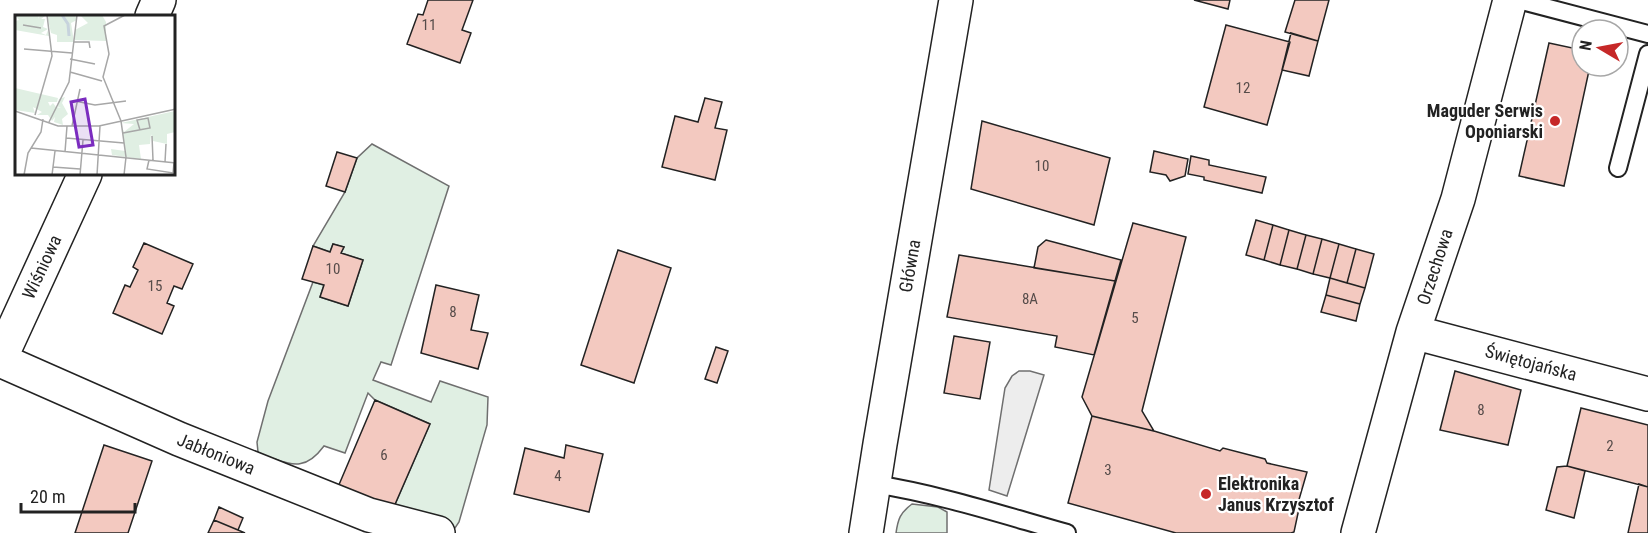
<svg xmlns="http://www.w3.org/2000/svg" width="1648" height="533" font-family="'Roboto Condensed',sans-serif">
	<rect width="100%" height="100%" fill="#fff"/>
	<path fill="#e0efe3" stroke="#6f6f6f" stroke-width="1.5" d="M372,144L449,186L391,365L381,362L373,380L431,402L440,381L488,397L487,425L459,522L455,528L441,526L393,509L430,424L375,400L368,393L345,453L324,446C304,473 291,464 262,455L258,452L257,442L268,401L313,282L324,285L320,297L348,306L363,260L341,253L344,247L333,244L330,252L313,246L345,192L357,158Z
		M912,504L938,507L947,512V533H896C898,519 900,513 912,504Z"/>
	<path fill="#ededed" stroke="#6f6f6f" stroke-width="1.5" d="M1019,371H1030L1044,375L1007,496L989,490L1005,388L1012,376Z"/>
	<path fill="#f3c9c0" stroke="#222" stroke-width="1.5" d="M428,0H473L462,30L471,33L460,63L407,44L418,14L423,15Z
		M1194,0H1230L1228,9Z
		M1295,0H1329L1318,41L1285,32Z
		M1226,25L1290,42L1267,125L1204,107Z
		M1291,33L1318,41L1309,76L1282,70Z
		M1549,43L1582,50V66H1590L1564,186L1519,176Z
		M705,98L722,102L715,128L727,130L715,180L662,167L675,116L698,122Z
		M982,121L1110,158L1094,225L971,189Z
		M1154,151L1188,159L1185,176L1170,181L1166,175L1150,172Z
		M337,152L357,158L345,192L326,186Z
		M1191,156L1209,160V165L1266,177L1262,193L1204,180V177L1188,174Z
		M1256,220L1273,225L1264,260L1246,255Z
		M1133,223L1186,237L1142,411L1154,431L1092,416L1082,397Z
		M1273,225L1289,230L1280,265L1264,260Z
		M1289,230L1306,235L1297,269L1280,265Z
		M1306,235L1322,239L1313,274L1297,269Z
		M1322,239L1339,244L1330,278L1313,274Z
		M1046,240L1121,260L1115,281L1034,268L1038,247Z
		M144,243L193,264L182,289L174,286L167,303L174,306L162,334L113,313L125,285L130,287L138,270L133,267Z
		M333,244L344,247L341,253L363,260L348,306L320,297L324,285L302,279L313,246L330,252Z
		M1339,244L1356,249L1347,283L1330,278Z
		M1356,249L1374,254L1365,288L1347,283Z
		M618,250L671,268L634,383L581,365Z
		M959,255L1115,281L1094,355L1055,347L1057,336L947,317Z
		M1330,278L1365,288L1360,304L1326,295Z
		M436,285L479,295L471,330L488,333L478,369L421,353Z
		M1326,295L1360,304L1356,321L1321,312Z
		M954,336L990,342L980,399L944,393Z
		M716,347L728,351L717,383L705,379Z
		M1455,371L1521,390L1508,445L1440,430Z
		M375,400L430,424L393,509L338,487Z
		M1581,408L1648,425V487L1567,466Z
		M1092,416L1154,431L1220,451L1223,448L1265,459L1267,463L1307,472L1298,503L1300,504L1294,532L1291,533H1176L1068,503Z
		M104,445L152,461L128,533H75Z
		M566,445L603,454L589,512L514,494L525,448L564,458Z
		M1567,466L1585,471L1574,518L1546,510L1557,467Z
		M1639,484L1648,487V533H1628Z
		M219,507L243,518L238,530L214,520Z
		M214,520L238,530L245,533H208Z"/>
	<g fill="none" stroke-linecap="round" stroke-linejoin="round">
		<defs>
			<path id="service" d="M1518,0L1648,34
				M1618,168L1648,54
				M874,484C939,494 1003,515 1067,533"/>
			<path id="minor" d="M152,16L159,0
				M1413,332L1648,394
				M0,359L85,174
				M0,360L179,439L369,515L438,533
				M1358,533L1413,332L1458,199L1510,0"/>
			<path id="primary" d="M866,533L880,444L956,0"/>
		</defs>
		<use href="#service" stroke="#222" stroke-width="20"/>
		<use href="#minor" stroke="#222" stroke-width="36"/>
		<use href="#primary" stroke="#222" stroke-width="36"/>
		<use href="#service" stroke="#fff" stroke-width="16"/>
		<use href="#minor" stroke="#fff" stroke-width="33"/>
		<use href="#primary" stroke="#fff" stroke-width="33"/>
	</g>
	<g fill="#c62828" stroke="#fff" stroke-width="2">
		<circle cx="1555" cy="121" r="6"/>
		<circle cx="1206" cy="494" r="6"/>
	</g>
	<g text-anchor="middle" stroke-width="4.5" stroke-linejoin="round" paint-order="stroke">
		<g font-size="15" fill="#564c4a">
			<text x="429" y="30">11</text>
			<text x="1243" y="93">12</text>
			<text x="1042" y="171">10</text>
			<text x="333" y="274">10</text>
			<text x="155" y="291">15</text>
			<text x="1030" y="304">8A</text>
			<text x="453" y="317">8</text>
			<text x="1135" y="323">5</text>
			<text x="1481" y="415">8</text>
			<text x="1610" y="451">2</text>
			<text x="384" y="460">6</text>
			<text x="1108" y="475">3</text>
			<text x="558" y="481">4</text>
		</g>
		<g font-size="18" font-weight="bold" fill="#222" stroke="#fff" text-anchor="end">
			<text x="1543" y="117">Maguder Serwis<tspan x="1543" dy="21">Oponiarski</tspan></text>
			<text x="1218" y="490" text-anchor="start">Elektronika<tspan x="1218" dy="21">Janus Krzysztof</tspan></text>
		</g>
		<g font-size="18" fill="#222" stroke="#fff">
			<text transform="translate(910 266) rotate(-80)" y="6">Główna</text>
			<text transform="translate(42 267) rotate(-65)" y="6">Wiśniowa</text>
			<text transform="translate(1435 267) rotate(-72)" y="6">Orzechowa</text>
			<text transform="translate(1531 363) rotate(15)" y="6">Świętojańska</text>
			<text transform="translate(216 454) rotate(22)" y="6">Jabłoniowa</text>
		</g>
	</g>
	<g transform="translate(15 15)">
		<rect width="160" height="160" fill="#fff"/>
		<path d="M0,0H24L23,4L25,0L30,1L26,4H30L28,12L33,14L26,18L31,20L33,15L34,21L0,15V6L4,5ZM32,0H60L62,5L56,8L59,27H42V20L36,18ZM87,0L91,7V26L60,25V15L73,8L66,1ZM0,73L43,83L42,87H33L35,91L38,88L41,92L46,93L42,91L44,84L50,82L47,88L53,99L47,104L48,110L39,107L40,102L37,106L33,100H22L27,97L18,92L20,98L0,95ZM160,96V117L152,119V129L138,126L136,119L135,129L124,130L126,144L97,140L96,134L110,136L107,112L109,117L119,109L106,108Z" fill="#e0efe3"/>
		<path fill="none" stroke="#c7d3dd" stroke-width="3" d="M47,0L53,9L54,21"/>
		<path fill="none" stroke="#a7a7a7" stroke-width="1.5" d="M8,10L26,13M59,27H74L75,33M9,34L57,38M55,44L80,49M55,57L87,66M60,86L80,90L111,86M0,96L43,111H84L161,94M20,100L37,41L32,0M34,107L54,67L62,0M57,111L65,74M108,118L124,115L135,113L133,103L122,105L125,115M137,121L138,145M51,123L109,128M16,133L161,148M50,137L52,111M134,145L132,154L158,158L159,148M150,147L151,129M38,152L65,154M9,160L13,138L26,117L28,104M37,160L40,136M65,160L68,125M82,160L85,111M109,160L111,142L106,106L88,62L94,39L89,11L110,0"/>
		<path fill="#7b2cbf" fill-opacity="0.15" stroke="#7b2cbf" stroke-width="3" d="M70,84L78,130L64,132L56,87Z"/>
		<rect width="160" height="160" fill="none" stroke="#222" stroke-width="3"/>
	</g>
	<g transform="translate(1600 48) rotate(280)"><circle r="28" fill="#ffffff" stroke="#a7a7a7" stroke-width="1.5"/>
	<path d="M0-4.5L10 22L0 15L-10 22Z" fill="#c62828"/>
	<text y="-9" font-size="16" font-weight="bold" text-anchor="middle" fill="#222222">N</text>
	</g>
	<path d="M21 503v9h114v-9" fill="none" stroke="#222222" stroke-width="3"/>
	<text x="30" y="503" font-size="18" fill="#222222" stroke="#ffffff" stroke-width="4.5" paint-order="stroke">20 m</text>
</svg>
